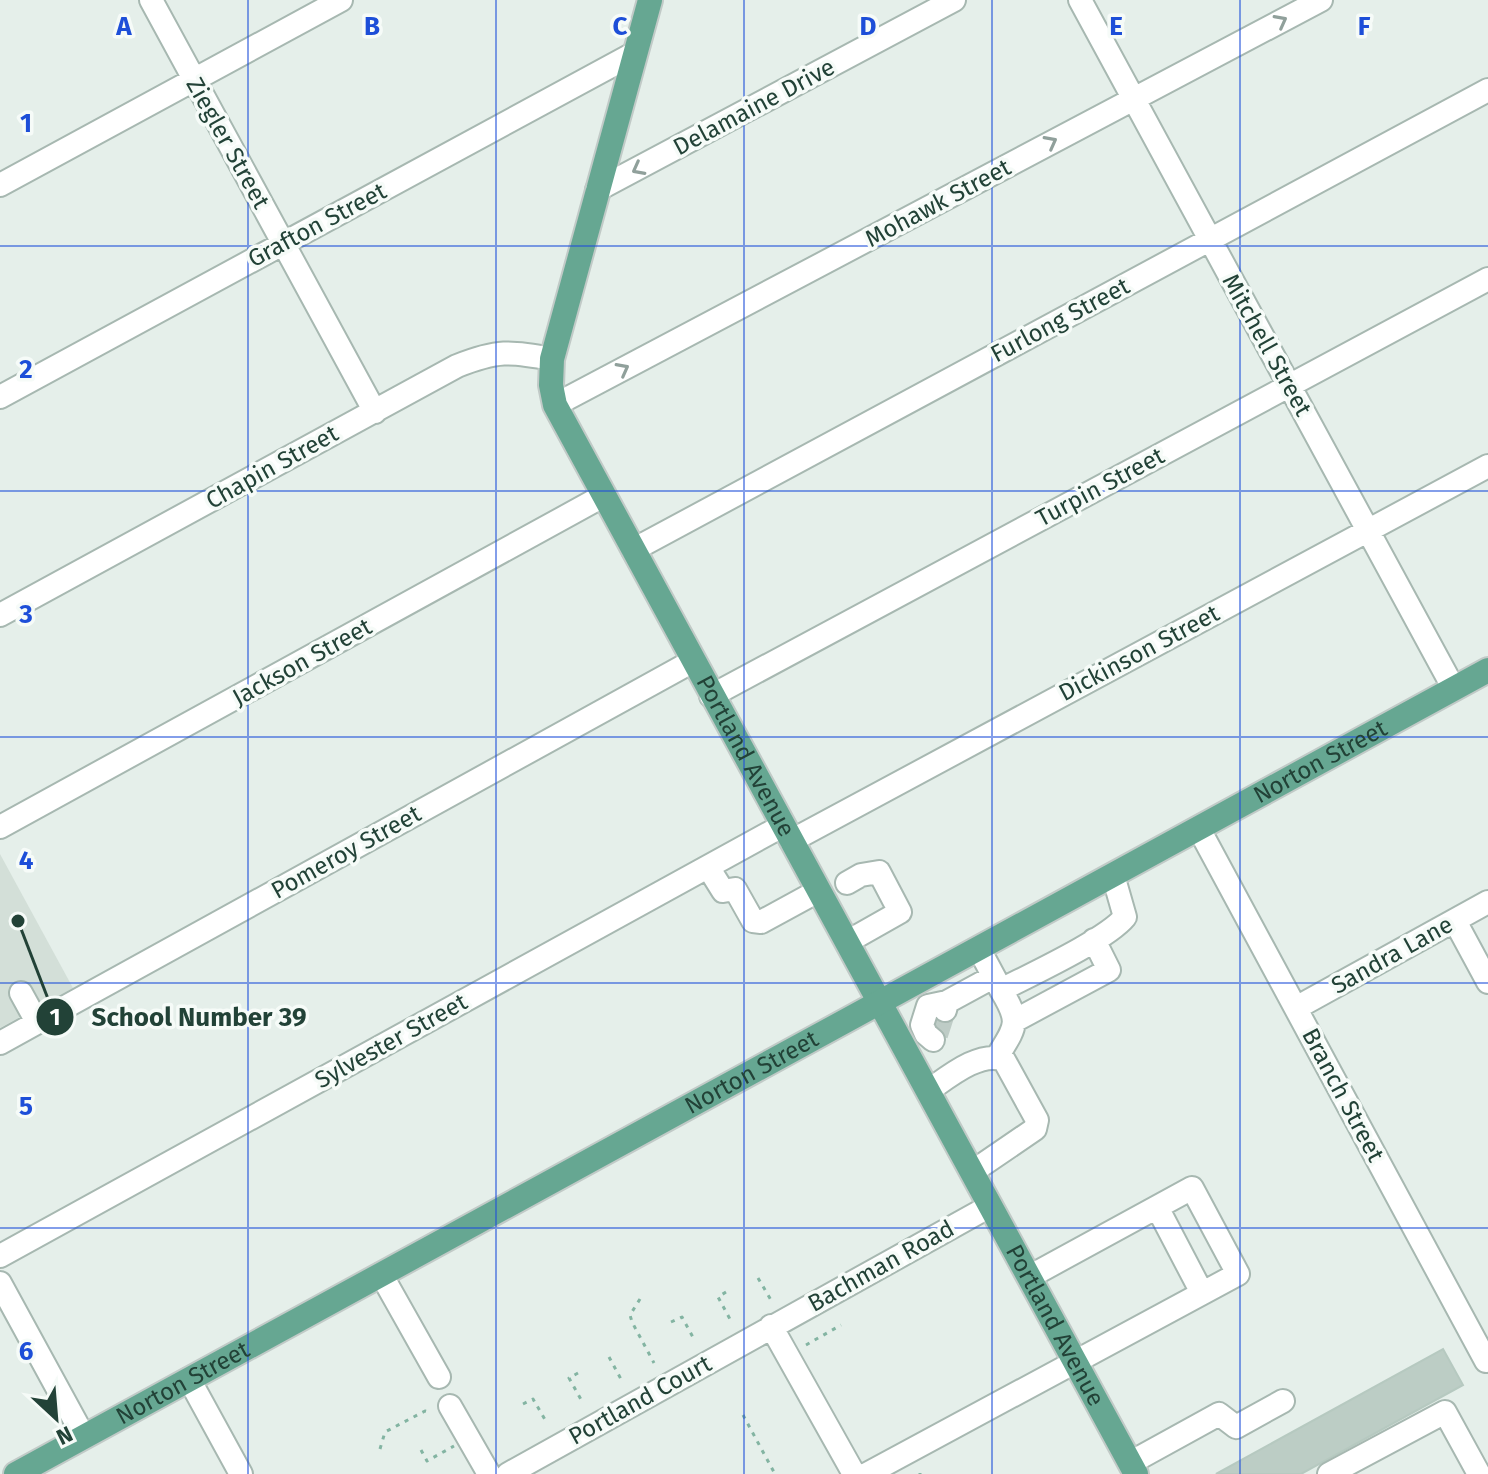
<svg xmlns="http://www.w3.org/2000/svg" width="1488" height="1474" font-family="'Fira Sans',sans-serif">
	<rect width="100%" height="100%" fill="#e5efea"/>
	<path fill="#d3dfd8" d="M0,854L73,988L0,1028Z"/>
	<path fill="#bccdc5" stroke="#b6c9c0" stroke-width="2" d="M1443,1349L1463,1385L1301,1474H1216Z"/>
	<g fill="none" stroke-linecap="round" stroke-linejoin="round">
		<path stroke="#beccc6" stroke-width="22" stroke-dasharray="22 11" stroke-linecap="butt" d="M937,1035L945,1010"/>
		<defs>
			<path id="minor" d="M151,0L375,412
				M1080,0L1454,689
				M0,185L341,0
				M597,190L954,0
				M0,397L635,53
				M555,405L1321,0
				M633,550L1488,90
				M0,615L457,366C497,350 510,351 552,359
				M711,696L1488,279
				M0,827L603,496
				M1199,829L1486,1361
				M791,841L1488,466
				M708,867L723,891L735,889L753,921L761,922L818,891
				M847,883L861,875L879,872L900,912L847,942
				M1455,921L1488,982
				M979,949L1001,990C1030,975 1106,940 1125,917L1113,875
				M21,993L37,1022
				M1296,1008L1488,902
				M945,1010L947,1002L993,977
				M1016,1020L1109,970L1094,940
				M933,1040L926,1034L922,1025L928,1006L947,1002
				M0,1043L693,661
				M997,1057C1016,1026 1021,1023 1001,990
				M928,1091C947,1078 980,1050 1004,1060L1037,1120L1035,1129L972,1172
				M1157,1207L1202,1293
				M0,1256L782,826
				M381,1274L439,1377
				M0,1283L84,1437
				M771,1326L854,1474
				M189,1379L241,1474
				M450,1406L489,1474
				M1130,1463L1219,1414L1236,1427L1283,1401
				M508,1474L990,1206
				M867,1474L1238,1274L1192,1188L1029,1277
				M1329,1474L1445,1412L1479,1474"/>
			<g id="major">
				<path id="s1" d="M650,0L552,359L551,385L555,405L1136,1474"/>
				<path id="s2" d="M16,1474L1488,670"/>
			</g>
		</defs>
		<use href="#minor" stroke="#a7b8b1" stroke-width="26"/>
		<use href="#major" stroke="#c1cac7" stroke-width="28"/>
		<path stroke="#83b4a2" stroke-width="3" stroke-dasharray="4 6" stroke-linecap="butt" d="M758,1278L771,1300
			M726,1292L718,1297L731,1321
			M640,1299L630,1315L632,1322L654,1363
			M671,1322L682,1317L695,1341
			M806,1345L841,1325
			M609,1357L622,1381
			M578,1373L569,1378L583,1403
			M523,1404L533,1399L547,1423
			M743,1415L775,1474
			M380,1449L385,1432L425,1411L429,1412
			M421,1450L427,1461L454,1446
			M920,1473V1474"/>
		<use href="#minor" stroke="#fff" stroke-width="22"/>
		<use href="#major" stroke="#66a792" stroke-width="24"/>
	</g>
	<defs><path id="oneway-chevron" d="M-2-3.5L2.5 0L-2 3.5" fill="none" stroke-width="1.6" stroke-linecap="round" stroke-linejoin="round" transform="scale(2)"/></defs>
	<g stroke="#90a09b">
		<use href="#oneway-chevron" transform="translate(1281 21) rotate(-28)"/>
		<use href="#oneway-chevron" transform="translate(1051 142) rotate(-28)"/>
		<use href="#oneway-chevron" transform="translate(638 169) rotate(152)"/>
		<use href="#oneway-chevron" transform="translate(623 369) rotate(-28)"/>
	</g>
	<path fill="none" stroke="#1d4ed8" stroke-width="2" stroke-opacity="0.55" d="M248,0V1474M496,0V1474M744,0V1474M992,0V1474M1240,0V1474M0,246H1488M0,491H1488M0,737H1488M0,983H1488M0,1228H1488"/>
	<g text-anchor="middle" stroke-width="7" stroke-linejoin="round" paint-order="stroke">
		<g font-size="24" fill="#224237" stroke="#f6fbf8">
			<text transform="translate(754 107) rotate(-28)" y="8">Delamaine Drive</text>
			<text transform="translate(228 143) rotate(61)" y="8">Ziegler Street</text>
			<text transform="translate(938 203) rotate(-28)" y="8">Mohawk Street</text>
			<text transform="translate(317 225) rotate(-28)" y="8">Grafton Street</text>
			<text transform="translate(1060 320) rotate(-28)" y="8">Furlong Street</text>
			<text transform="translate(1267 345) rotate(61)" y="8">Mitchell Street</text>
			<text transform="translate(272 467) rotate(-29)" y="8">Chapin Street</text>
			<text transform="translate(1100 487) rotate(-28)" y="8">Turpin Street</text>
			<text transform="translate(1139 653) rotate(-28)" y="8">Dickinson Street</text>
			<text transform="translate(302 662) rotate(-29)" y="8">Jackson Street</text>
			<text dy="8" stroke="none"><textPath href="#s1" startOffset="818">Portland Avenue</textPath></text>
			<text dy="8" stroke="none"><textPath href="#s2" startOffset="1486">Norton Street</textPath></text>
			<text transform="translate(346 852) rotate(-29)" y="8">Pomeroy Street</text>
			<text transform="translate(1392 955) rotate(-29)" y="8">Sandra Lane</text>
			<text transform="translate(391 1041) rotate(-29)" y="8">Sylvester Street</text>
			<text dy="8" stroke="none"><textPath href="#s2" startOffset="838">Norton Street</textPath></text>
			<text transform="translate(1343 1095) rotate(62)" y="8">Branch Street</text>
			<text transform="translate(881 1266) rotate(-29)" y="8">Bachman Road</text>
			<text dy="8" stroke="none"><textPath href="#s1" startOffset="1466">Portland Avenue</textPath></text>
			<text dy="8" stroke="none"><textPath href="#s2" startOffset="190">Norton Street</textPath></text>
			<text transform="translate(640 1400) rotate(-29)" y="8">Portland Court</text>
		</g>
	</g>
	<g font-size="26" text-anchor="middle" font-weight="bold" fill="#1d4ed8" stroke="#f6fbf8" stroke-width="7" stroke-linejoin="round" paint-order="stroke">
		<text x="124" y="35">A</text>
		<text x="372" y="35">B</text>
		<text x="620" y="35">C</text>
		<text x="868" y="35">D</text>
		<text x="1116" y="35">E</text>
		<text x="1364" y="35">F</text>
		<text x="26" y="132">1</text>
		<text x="26" y="378">2</text>
		<text x="26" y="623">3</text>
		<text x="26" y="869">4</text>
		<text x="26" y="1115">5</text>
		<text x="26" y="1360">6</text>
	</g>
	<path fill="none" stroke="#224237" stroke-width="3" d="M18 921L55 1017"/>
	<g fill="#224237" stroke="#f6fbf8" stroke-width="3">
		<circle cx="18" cy="921" r="8"/>
		<circle cx="55" cy="1017" r="20"/>
	</g>
	<g font-size="24" text-anchor="middle" font-weight="bold" fill="#fff">
		<text x="55" y="1025">1</text>
	</g>
	<g font-size="26" text-anchor="middle" font-weight="bold" fill="#224237" stroke="#f6fbf8" stroke-width="7" stroke-linejoin="round" paint-order="stroke">
		<text x="199" y="1026">School Number 39</text>
	</g>
	<g transform="translate(56 1418) rotate(154)" stroke="#f6fbf8" stroke-width="6" paint-order="stroke">
	<path d="M0-6L14 30L0 20L-14 30Z" fill="#224237"/>
	<text y="-12" font-size="22" font-weight="bold" text-anchor="middle" fill="#224237">N</text>
	</g>
</svg>
